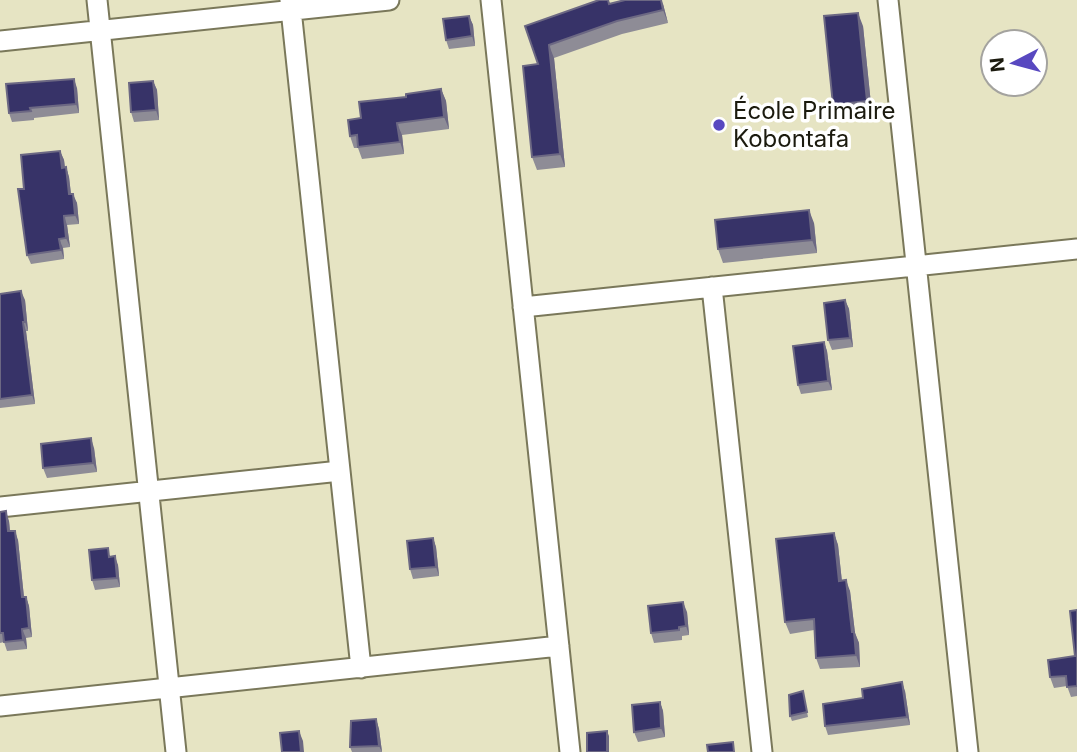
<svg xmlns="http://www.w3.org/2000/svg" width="1077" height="752" font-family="Inter,sans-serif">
	<rect width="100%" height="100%" fill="#e6e4c3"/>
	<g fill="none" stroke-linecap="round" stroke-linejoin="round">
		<defs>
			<path id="minor" d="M97,0L176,752
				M290,0L361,668
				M491,0L570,752
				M888,0L968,752
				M0,41L389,0
				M712,287L762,752
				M523,307L1077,249
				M0,507L340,471
				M0,706L559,646"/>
		</defs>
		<use href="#minor" stroke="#7a785a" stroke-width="23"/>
		<use href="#minor" stroke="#fff" stroke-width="19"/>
	</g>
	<path fill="#8e8c96" d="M609,4H663L668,23L622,34L554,58L565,167L537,170L532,157L538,64L525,26Z
		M469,16L473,25L475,46L449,49L446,40Z
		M863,26L872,114L838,118L833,105Z
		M153,81L157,90L159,120L134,122L131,112Z
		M77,88L79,113L34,118V120L12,122L9,113Z
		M441,89L446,101L449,129L402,135L404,154L362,159L358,148H354L350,136L361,118L406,97Z
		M60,151L64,160L65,168L66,167L69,177L71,194L77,203L79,224L67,225L70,247L63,248L64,259L31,264L27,255L24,189Z
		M814,223L817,253L723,263L718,249Z
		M0,294L25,300L28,331H26L35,404L0,408Z
		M845,300L849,309L853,347L832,350L828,340Z
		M824,342L827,351L832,390L801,394L798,385Z
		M94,448L97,472L47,478L43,468Z
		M0,512L9,521L10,531L18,540L24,597H26L29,606L32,637L26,638L27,649L7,651L4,642L0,643Z
		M834,533L838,545L842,581L850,591L855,633L859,643L860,667L820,669L816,658L814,630L790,634L785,622Z
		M433,538L436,547L439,576L413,579L410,569Z
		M111,557L118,565L120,587L95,590L92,580Z
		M1077,610V696L1071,697L1067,686L1054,688L1050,677L1075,656Z
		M687,612L689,635L682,636V640L654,643L651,633Z
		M803,691L808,717L792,721L790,716Z
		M905,691L910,725L828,735L825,726Z
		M660,702L663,711L665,737L638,742L634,732Z
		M376,719L379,729L382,752H352L350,747Z"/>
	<path fill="#6c6883" d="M661,0L663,4L668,23L663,10Z
		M858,13L863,26L872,114L867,101Z
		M469,16L473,25L475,46L472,36Z
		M549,45L554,58L565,167L560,154Z
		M74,79L77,88L79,113L76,104Z
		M153,81L157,90L159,120L156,110Z
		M441,89L446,101L449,129L444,117Z
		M397,123L402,135L404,154L400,142Z
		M60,151L64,160L66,177L62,168Z
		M66,167L69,177L72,203L69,194Z
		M73,194L77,203L79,224L75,215Z
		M809,210L814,223L817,253L812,240Z
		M64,216L67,225L70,247L66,238Z
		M59,239L63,248L64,259L61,250Z
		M21,291L25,300L28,331L25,322Z
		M845,300L849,309L853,347L850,338Z
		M23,322L26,331L35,404L32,395Z
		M824,342L827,351L832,390L828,381Z
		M91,438L94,448L97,472L93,463Z
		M6,511L9,521L11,541L8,531Z
		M15,531L18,540L25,607L22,597Z
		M834,533L838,545L843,592L839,581Z
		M433,538L436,547L439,576L436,567Z
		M115,556L118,565L120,587L117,578Z
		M846,580L850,591L855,633L859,643L860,667L856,655Z
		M26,597L29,606L32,637L29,628Z
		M683,602L687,612L689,635L686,626Z
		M22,629L26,638L27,649L23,640Z
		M902,682L905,691L910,725L907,717Z
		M660,702L663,711L665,737L661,728Z
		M376,719L379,729L382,752L379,746Z
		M299,731L303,741L304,752H301Z
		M607,731L609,736V752H607Z"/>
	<path fill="#373368" stroke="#6c6883" stroke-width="2" d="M599,0H608L609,4L625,0H661L663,10L617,21L549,45L560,154L532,157L523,66L538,64L525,26Z
		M858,13L867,101L833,105L824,16Z
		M469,16L472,36L446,40L443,19Z
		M74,79L76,104L30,108L31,111L9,113L6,84Z
		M153,81L156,110L131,112L129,83Z
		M441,89L444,117L397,123L400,142L358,147L357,135L350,136L348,120L361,118L359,102L406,97V94Z
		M60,151L62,168L66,167L69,194H73L75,215L64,216L66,238L59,239L61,250L27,255L18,189H24L21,155Z
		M809,210L812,240L718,249L715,220Z
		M21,291L25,322H23L32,395L0,399V294Z
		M845,300L850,338L828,340L824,303Z
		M824,342L828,381L798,385L793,346Z
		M91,438L93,463L43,468L41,444Z
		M6,511L8,531H15L22,597H26L29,628L22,629L23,640L4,642L3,633H0V512Z
		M834,533L839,581L846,580L852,632H854L856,655L816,658L814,619L785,622L776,539Z
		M433,538L436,567L410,569L407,541Z
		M108,548L109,557L115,556L117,578L92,580L89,550Z
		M683,602L686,626L679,627V630L651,633L648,606Z
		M1077,610V686L1067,687L1066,676L1050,677L1048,660L1075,656L1070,611Z
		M902,682L907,717L825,726L823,704L863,698L862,689Z
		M803,691L807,712L790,716L789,695Z
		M660,702L661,728L634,732L632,705Z
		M376,719L379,746L350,747L351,721Z
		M299,731L301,752H282L280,733Z
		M607,731V752H587V733Z
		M733,742L734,752H708L707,745Z"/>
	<circle fill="#5848c0" stroke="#fff" stroke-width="2.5" cx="719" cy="125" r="7"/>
	<g text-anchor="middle" stroke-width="7" stroke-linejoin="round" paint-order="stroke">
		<g font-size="24" fill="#1b1a0e" stroke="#fff" text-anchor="start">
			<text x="733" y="119">École Primaire<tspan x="733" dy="28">Kobontafa</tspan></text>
		</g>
	</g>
	<g transform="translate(1014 63) rotate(264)"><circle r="33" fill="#ffffff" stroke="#a4a39f" stroke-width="2"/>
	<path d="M0-5L12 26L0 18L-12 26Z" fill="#5848c0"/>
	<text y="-10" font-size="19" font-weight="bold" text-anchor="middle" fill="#1b1a0e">N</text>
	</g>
</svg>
